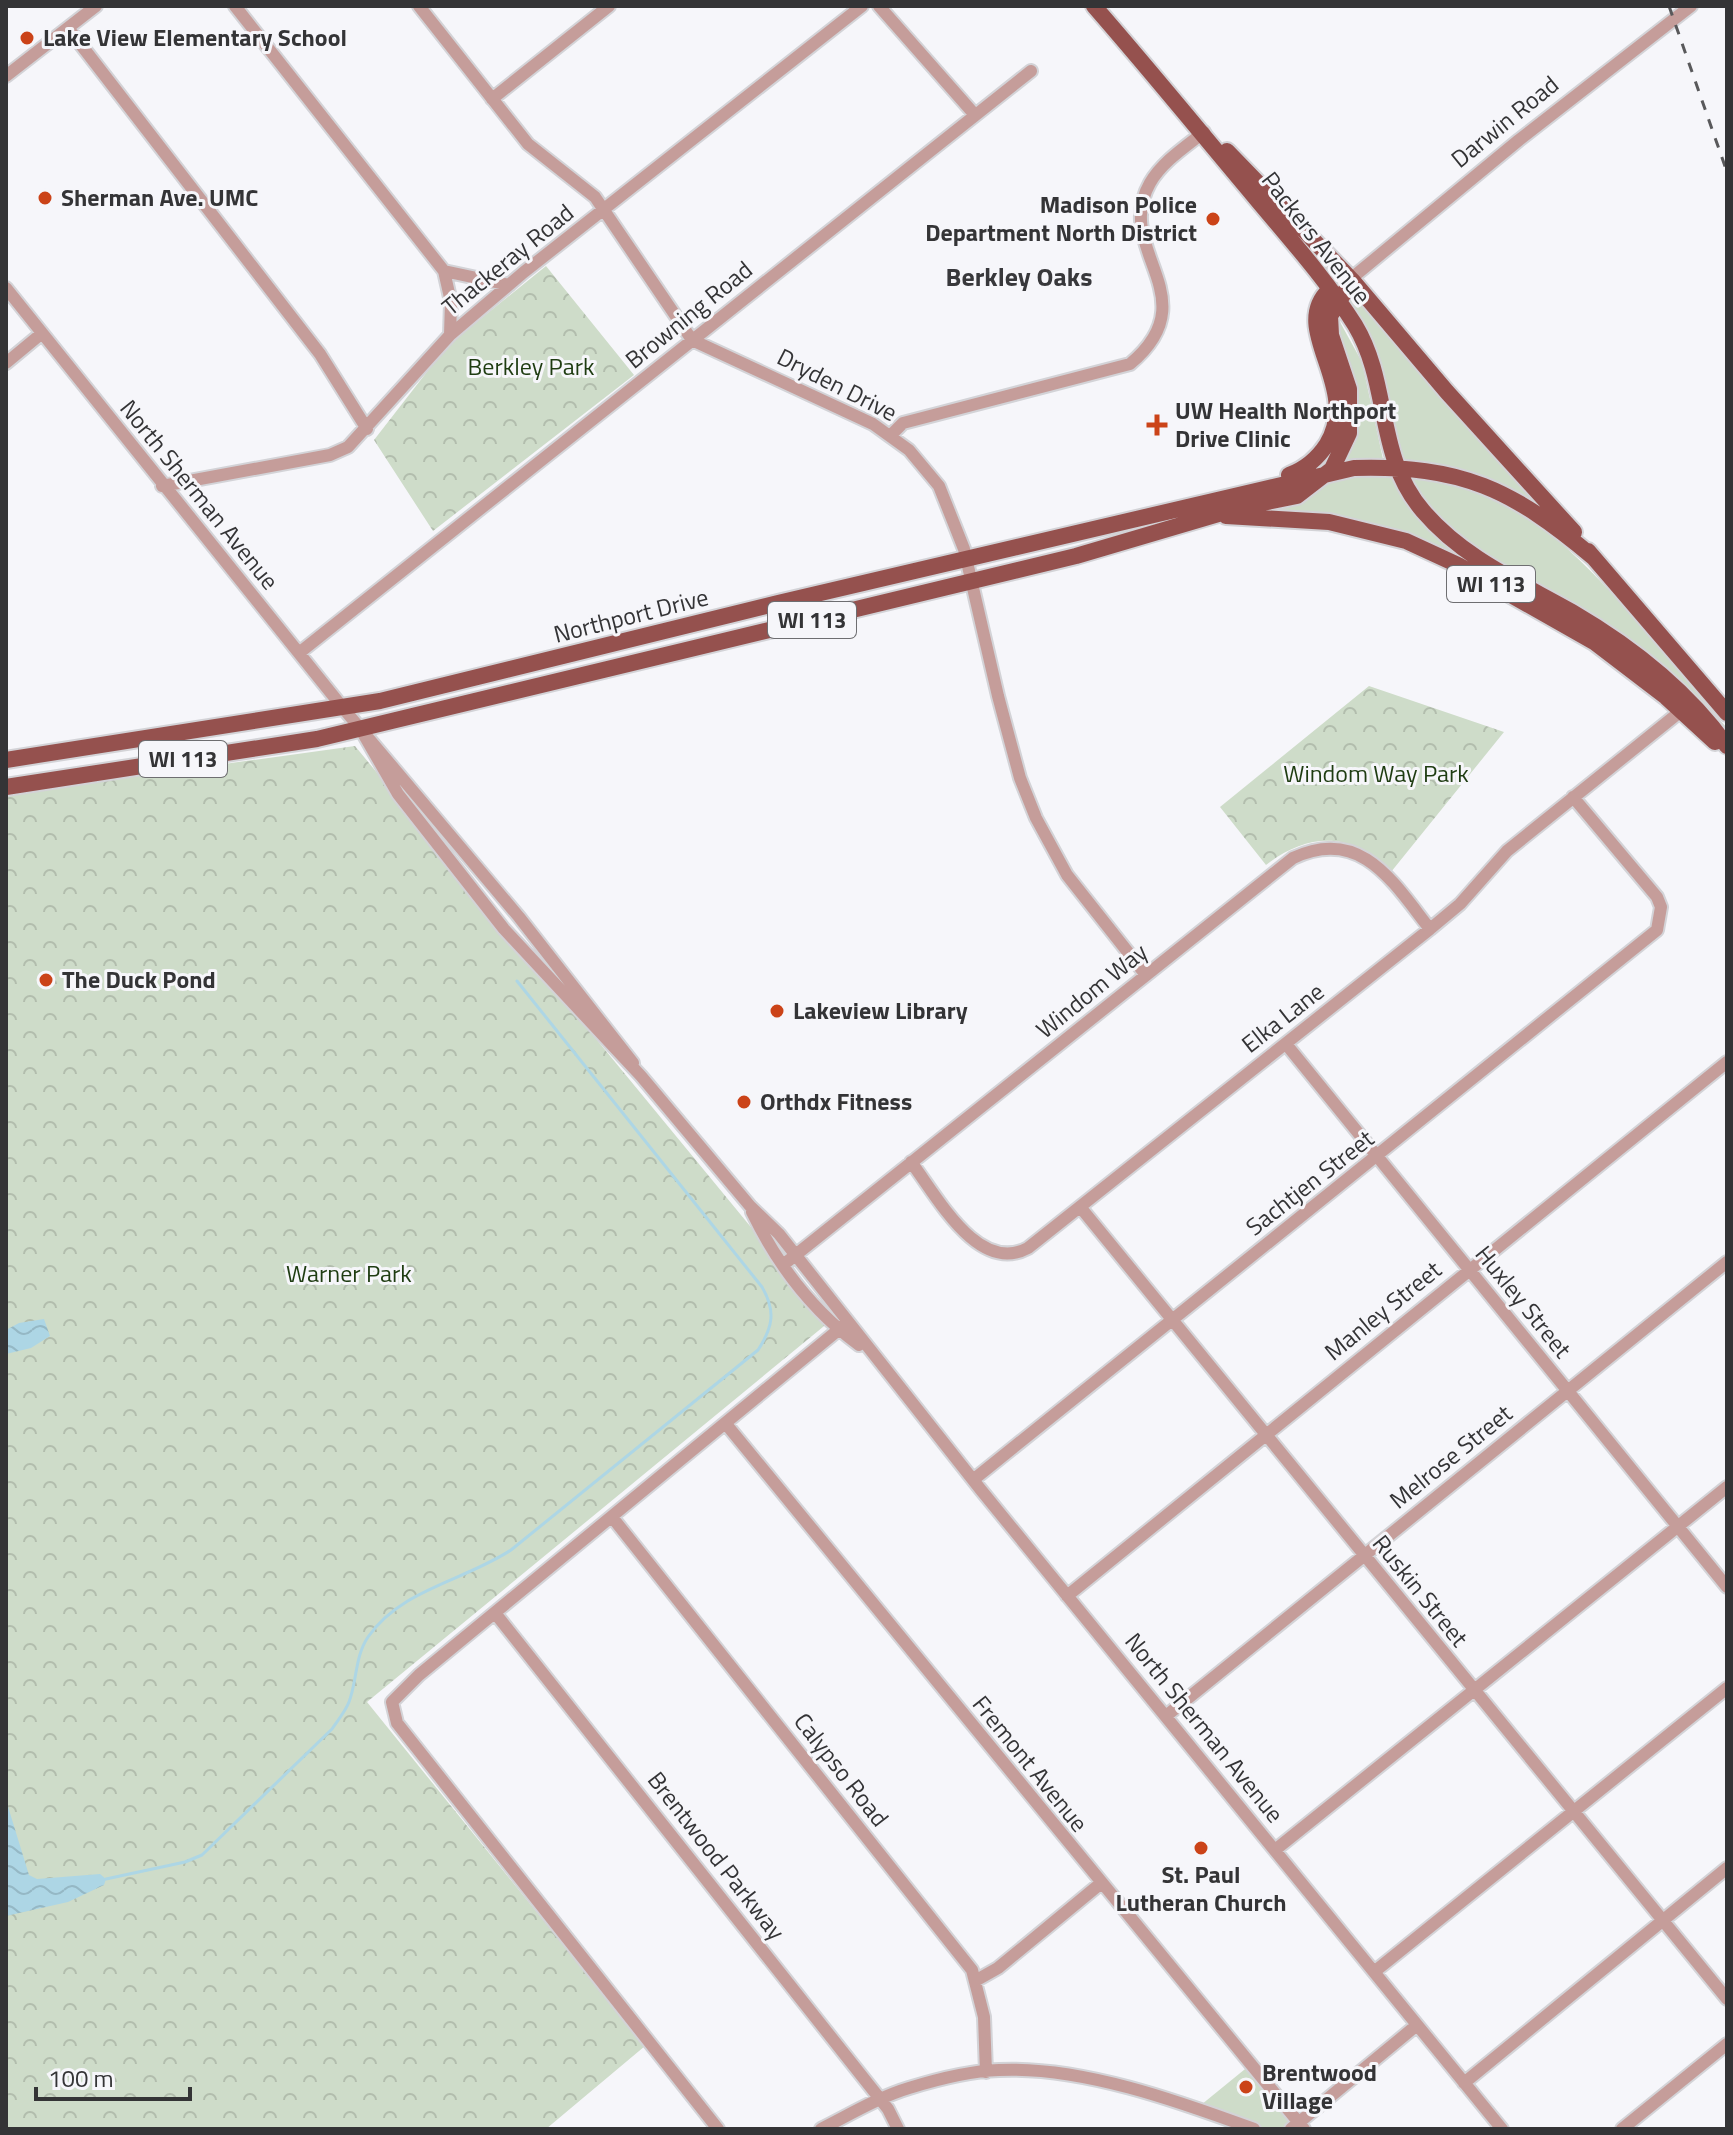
<svg xmlns="http://www.w3.org/2000/svg" width="1733" height="2135" font-family="'Titillium Web',sans-serif">
	<defs>
		<pattern id="park-crowns" width="20" height="18" patternUnits="userSpaceOnUse" patternTransform="scale(2)"><rect width="20" height="18" fill="#cedcc9"/><path d="M2 6a3 3 0 1 1 6 0M12 15a3 3 0 1 1 6 0" fill="none" stroke="#b2bdad"/></pattern>
		<pattern id="water-waves" width="16" height="10" patternUnits="userSpaceOnUse" patternTransform="scale(2)"><rect width="16" height="10" fill="#add6e5"/><path d="M0 5q4-4 8 0t8 0" fill="none" stroke="#95b8c5"/></pattern>
	</defs>
	<rect width="100%" height="100%" fill="#f6f6fa"/>
	<path fill="#cedcc9" d="M1351,295L1363,305L1554,515L1399,461L1347,304Z
		M1335,313L1362,362L1383,459L1340,463L1349,442Z
		M1391,474C1436,559 1524,592 1604,638C1494,579 1400,513 1271,510L1328,479Z
		M1408,474C1438,480 1470,484 1497,498C1584,543 1662,654 1727,728V739L1464,543L1417,495Z
		M1250,2065L1301,2129H1254L1196,2109Z"/>
	<path fill="url(#park-crowns)" d="M546,266L634,375L433,531L374,440L447,346Z
		M1369,686L1504,732L1391,872C1353,831 1308,832 1266,865L1220,807Z
		M355,746L829,1322L367,1702L645,2046L546,2129H6V794Z"/>
	<path fill="url(#water-waves)" d="M44,1319L50,1336L31,1348L6,1354V1330L19,1323Z
		M6,1800L29,1875L37,1879L100,1874L106,1879L104,1885L68,1902L6,1916Z"/>
	<g fill="none" stroke-linecap="round" stroke-linejoin="round">
		<path stroke="#add6e5" stroke-width="3" d="M106,1879L185,1862L202,1855L332,1729C338,1720 345,1712 349,1702C357,1681 355,1656 368,1637C401,1589 464,1581 511,1550L758,1350C773,1327 776,1311 762,1287L517,981"/>
		<defs>
			<path id="minor" d="M235,6L444,271L451,302L450,335
				M419,6L528,144L595,197L692,340L873,424L909,450L939,486L964,549L998,696L1020,778L1036,818L1067,875L1146,975
				M879,6L975,115
				M68,28L320,354L367,429
				M6,76L96,6
				M492,99L609,6
				M444,271L509,285
				M1347,282L1519,140L1691,6
				M6,288L343,708L519,917L633,1063
				M6,363L41,334
				M890,436L903,423L1130,364C1210,297 1112,250 1150,183C1162,162 1185,147 1204,132
				M162,486L330,455L348,447L450,335L524,272L862,6
				M299,653L1031,71
				M360,728L398,794L504,929L641,1076L750,1206L779,1234L981,1490L1502,2129
				M1286,1044L1727,1587
				M911,1162C937,1196 978,1275 1028,1248L1430,929L1460,904L1507,851L1681,711
				M1081,1208L1727,1999
				M752,1212C777,1264 813,1311 859,1345
				M783,1265L1293,858C1361,826 1393,882 1430,929
				M726,1424L1304,2129
				M973,1480L1657,930L1661,907L1657,897L1573,797
				M612,1517L972,1970L984,2017L986,2072
				M1067,1596L1727,1062
				M495,1613L888,2109L898,2129
				M1166,1716L1727,1262
				M1275,1850L1727,1487
				M1374,1972L1727,1688
				M975,1981L998,1968L1100,1884
				M1464,2083L1727,1868
				M718,2129L397,1723L392,1702L419,1675L848,1322
				M821,2129C849,2115 879,2097 909,2088C938,2079 969,2071 999,2070C1081,2066 1178,2101 1254,2129
				M1291,2129L1417,2025
				M1622,2129L1727,2044"/>
			<path id="major" d="M1094,6C1149,69 1201,133 1254,196C1289,238 1326,279 1355,325C1391,385 1375,455 1423,511C1463,558 1519,582 1572,612C1632,647 1686,689 1727,746
				M1227,151L1352,280L1447,392L1574,532
				M1289,475C1305,469 1318,458 1327,444C1362,386 1288,330 1329,290
				M1226,516L1329,522L1406,541L1458,565L1594,642L1666,697L1715,742
				M1588,551L1727,713
				M6,760L380,701L778,603L1354,468C1462,465 1512,489 1593,557
				M6,787L317,739L1076,556L1242,507L1297,496L1332,469L1349,433V389L1331,335L1330,316L1352,280"/>
		</defs>
		<use href="#minor" stroke="#d3d3d7" stroke-width="16"/>
		<use href="#major" stroke="#d3d3d7" stroke-width="20"/>
		<use href="#minor" stroke="#c59d9a" stroke-width="12"/>
		<use href="#major" stroke="#95514e" stroke-width="16"/>
		<path stroke="#59595b" stroke-width="3" stroke-dasharray="10 10" stroke-linecap="butt" d="M1669,6L1727,172"/>
	</g>
	<g fill="#cb4318" stroke="#f6f6fa" stroke-width="3">
		<circle cx="27" cy="38" r="8"/>
		<circle cx="45" cy="198" r="8"/>
		<circle cx="1213" cy="219" r="8"/>
		<path d="M1153 413h8v8h8v8h-8v8h-8v-8h-8v-8h8z"/>
		<circle cx="46" cy="980" r="8"/>
		<circle cx="777" cy="1011" r="8"/>
		<circle cx="744" cy="1102" r="8"/>
		<circle cx="1201" cy="1848" r="8"/>
		<circle cx="1246" cy="2087" r="8"/>
	</g>
	<g text-anchor="middle" stroke-width="6" stroke-linejoin="round" paint-order="stroke">
		<g fill="#f6f6fa" stroke="#6e6e71" stroke-width="2">
			<rect x="1447" y="566" width="88" height="36" rx="6"/>
			<rect x="768" y="602" width="88" height="36" rx="6"/>
			<rect x="139" y="741" width="88" height="36" rx="6"/>
		</g>
		<g font-size="22" font-weight="bold" fill="#343436">
			<text x="1491" y="592">WI 113</text>
			<text x="812" y="628">WI 113</text>
			<text x="183" y="767">WI 113</text>
		</g>
		<g font-size="24" font-weight="bold" fill="#343436" stroke="#f6f6fa" text-anchor="start">
			<text x="43" y="46">Lake View Elementary School</text>
			<text x="61" y="206">Sherman Ave. UMC</text>
			<text x="1197" y="213" text-anchor="end">Madison Police<tspan x="1197" dy="28">Department North District</tspan></text>
			<text x="1175" y="419">UW Health Northport<tspan x="1175" dy="28">Drive Clinic</tspan></text>
			<text x="62" y="988">The Duck Pond</text>
			<text x="793" y="1019">Lakeview Library</text>
			<text x="760" y="1110">Orthdx Fitness</text>
			<text x="1201" y="1883" text-anchor="middle">St. Paul<tspan x="1201" dy="28">Lutheran Church</tspan></text>
			<text x="1262" y="2081">Brentwood<tspan x="1262" dy="28">Village</tspan></text>
		</g>
		<g font-size="24" fill="#343436" stroke="#f6f6fa">
			<text transform="translate(1505 122) rotate(-39)" y="8">Darwin Road</text>
			<text transform="translate(1316 238) rotate(52)" y="8">Packers Avenue</text>
			<text transform="translate(508 260) rotate(-39)" y="8">Thackeray Road</text>
			<text transform="translate(689 315) rotate(-39)" y="8">Browning Road</text>
			<text transform="translate(837 385) rotate(27)" y="8">Dryden Drive</text>
			<text transform="translate(199 495) rotate(51)" y="8">North Sherman Avenue</text>
			<text transform="translate(631 616) rotate(-14)" y="8">Northport Drive</text>
			<text transform="translate(1092 991) rotate(-39)" y="8">Windom Way</text>
			<text transform="translate(1283 1018) rotate(-38)" y="8">Elka Lane</text>
			<text transform="translate(1310 1183) rotate(-38)" y="8">Sachtjen Street</text>
			<text transform="translate(1523 1302) rotate(51)" y="8">Huxley Street</text>
			<text transform="translate(1383 1311) rotate(-39)" y="8">Manley Street</text>
			<text transform="translate(1451 1457) rotate(-39)" y="8">Melrose Street</text>
			<text transform="translate(1420 1591) rotate(51)" y="8">Ruskin Street</text>
			<text transform="translate(1204 1728) rotate(51)" y="8">North Sherman Avenue</text>
			<text transform="translate(1030 1764) rotate(51)" y="8">Fremont Avenue</text>
			<text transform="translate(841 1770) rotate(52)" y="8">Calypso Road</text>
			<text transform="translate(716 1856) rotate(52)" y="8">Brentwood Parkway</text>
		</g>
		<g font-size="24" fill="#1e3c11" stroke="#f6f6fa">
			<text x="531" y="375">Berkley Park</text>
			<text x="1376" y="782">Windom Way Park</text>
			<text x="349" y="1282">Warner Park</text>
		</g>
		<g font-size="26" font-weight="bold" fill="#38383b" stroke="#f6f6fa">
			<text x="1019" y="286">Berkley Oaks</text>
		</g>
	</g>
	<rect width="1733" height="2135" fill="none" stroke="#343436" stroke-width="16"/>
	<path d="M36 2087v12h154v-12" fill="none" stroke="#343436" stroke-width="4"/>
	<text x="48" y="2087" font-size="24" fill="#343436" stroke="#f6f6fa" stroke-width="6" paint-order="stroke">100 m</text>
</svg>
